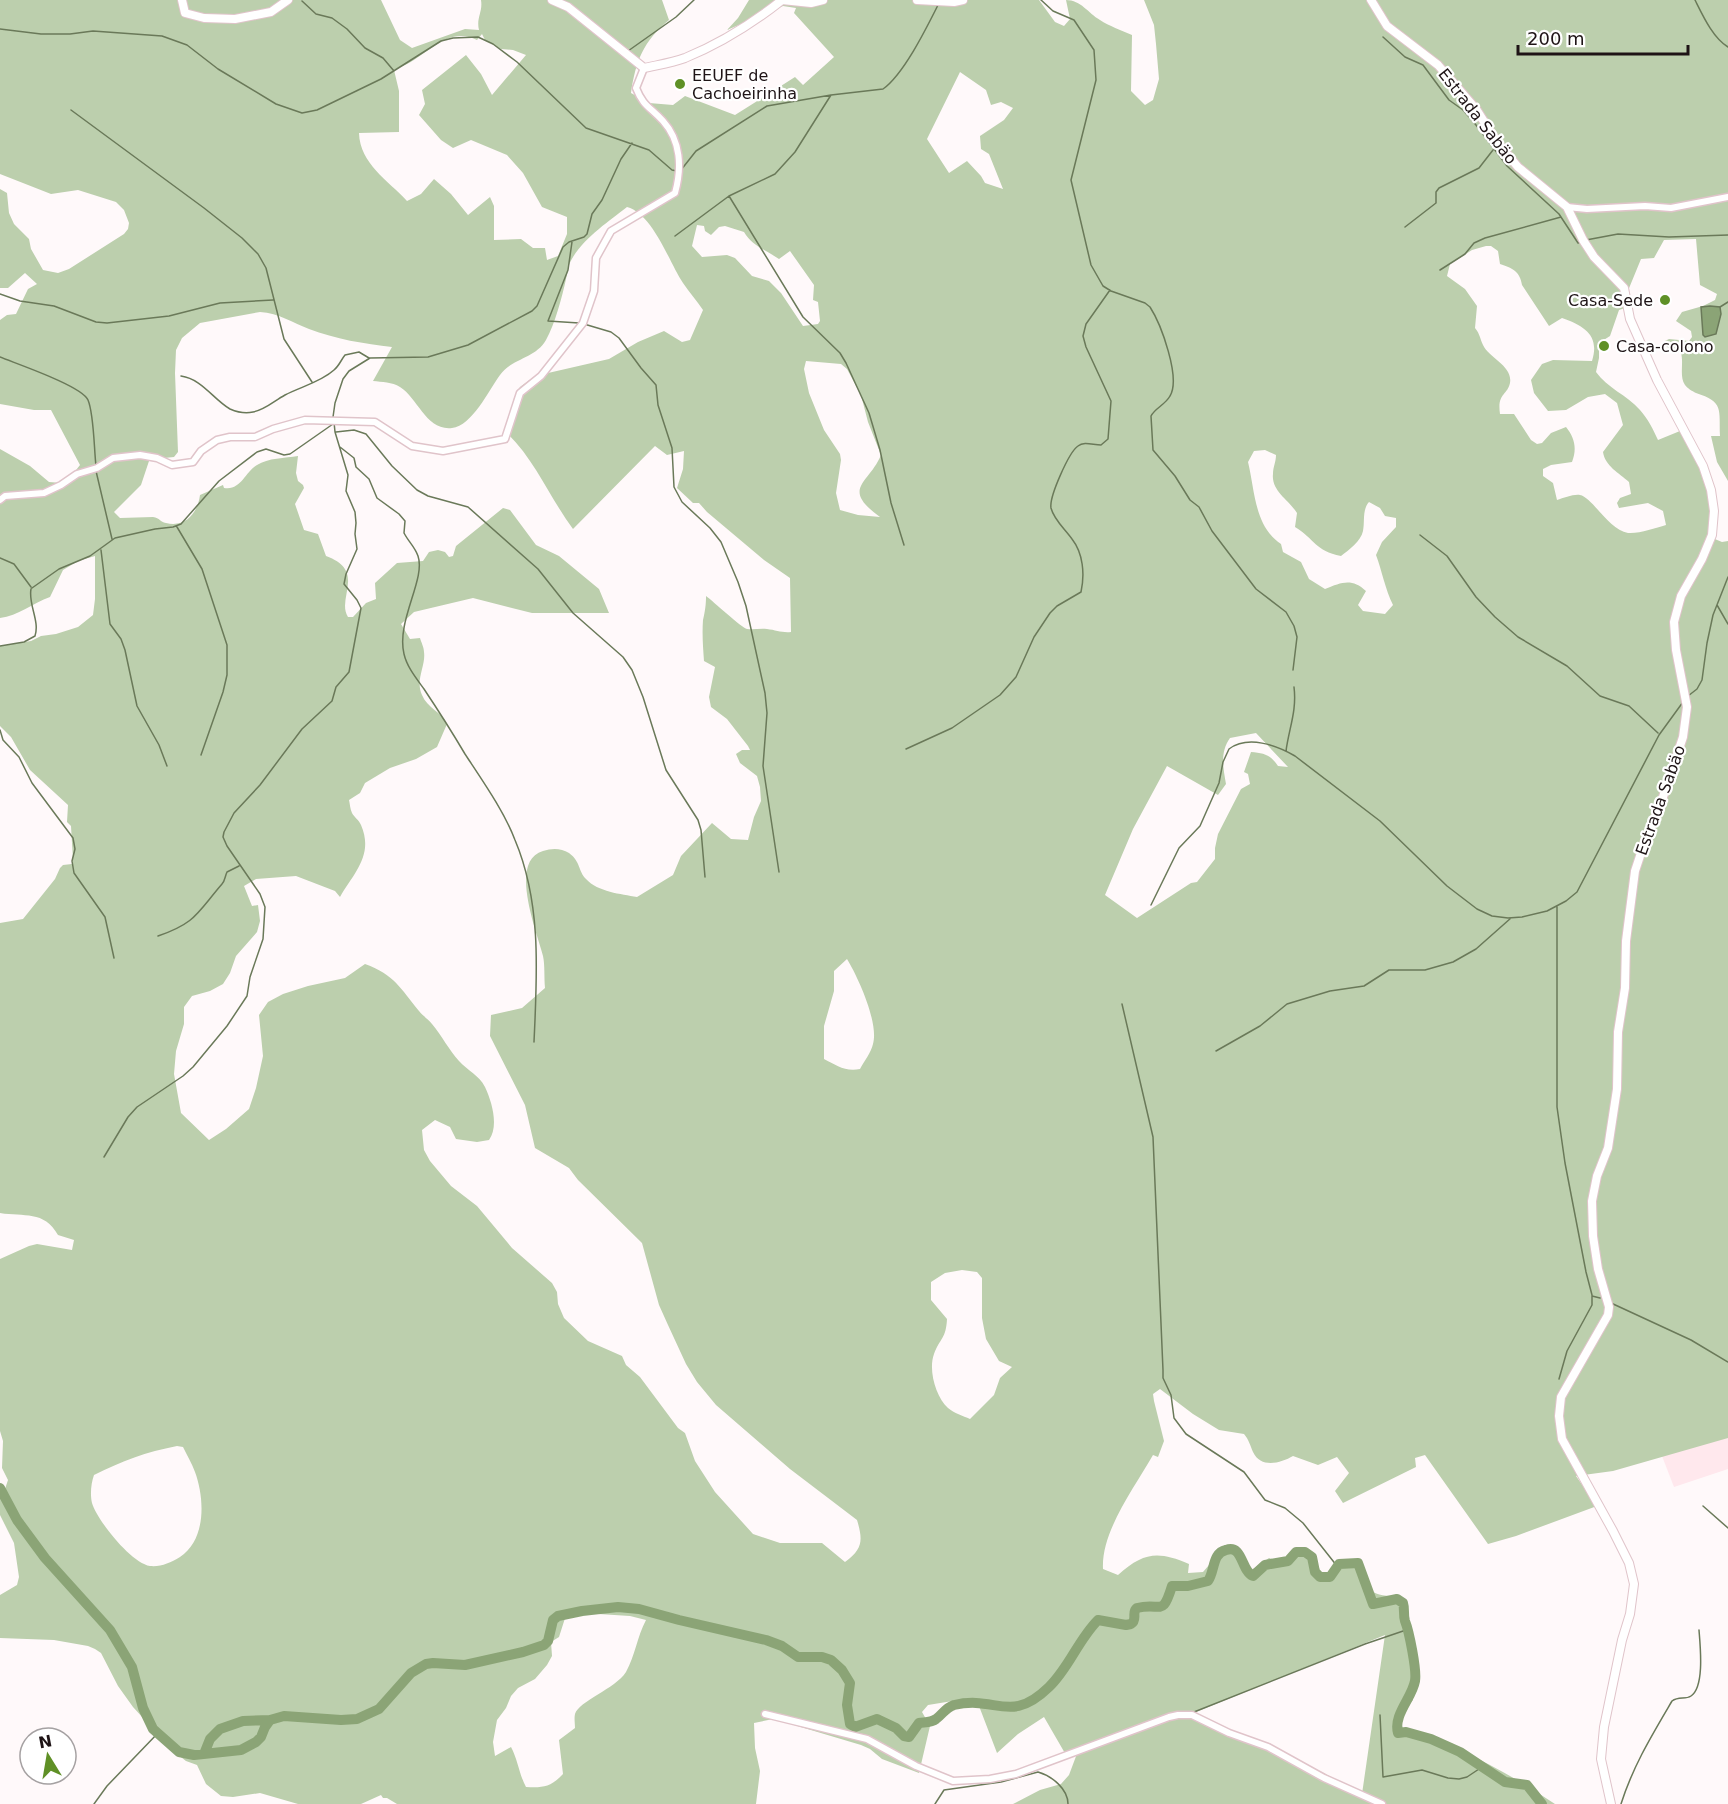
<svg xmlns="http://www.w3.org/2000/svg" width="1728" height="1804" font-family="'DejaVu Sans',sans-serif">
	<rect width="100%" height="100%" fill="#fff9fa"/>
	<path fill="#ffe8ed" d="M1728,1437V1469L1674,1487L1662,1456Z"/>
	<path fill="#bccfad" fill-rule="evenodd" d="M0,0H381L400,40L412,48L465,29L479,30C476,18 483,12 481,0H662L669,20C643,42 636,60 631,93L649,103L673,105L685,96L735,115L795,77L803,85L834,57L794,13L796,8L783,6L727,30L738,18L749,0H1039L1055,22L1064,26L1070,19L1066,0C1081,0 1088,13 1100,20C1109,26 1121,30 1132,35L1131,91L1145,105L1153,100L1159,79L1156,44L1154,25L1144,0H1728V481L1717,462L1711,436H1720C1719,409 1724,402 1696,393C1692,391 1687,388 1685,385C1679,376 1684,363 1681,353L1671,350L1665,345V341L1669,339L1689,341L1692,337L1691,331L1676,321L1682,312L1703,306L1715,300L1717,294L1700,285L1696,239L1664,240L1654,258L1641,259L1625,298L1628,307L1619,310L1610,336L1599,343V358L1596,372C1607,388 1627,395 1640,410C1648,419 1653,429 1658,440L1680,431L1703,473L1712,500L1710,537L1722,542L1728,541V1438L1613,1471L1576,1476L1597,1506L1516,1536L1488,1544L1425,1455L1415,1458L1416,1467L1343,1503L1335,1491L1349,1473L1337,1457L1318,1465L1293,1456C1281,1463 1261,1469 1253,1452C1250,1445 1249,1440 1244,1434L1219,1430L1193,1414L1160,1389L1153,1394L1154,1401L1164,1441L1158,1457L1153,1455C1135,1487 1101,1531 1103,1569L1118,1575C1144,1552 1158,1551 1189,1564L1188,1573L1203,1572L1221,1551L1229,1547L1241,1552L1250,1571L1269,1558L1282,1562L1303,1548L1313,1556L1323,1576L1342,1561L1359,1562C1363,1590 1371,1597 1400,1596L1403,1601L1400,1607L1413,1676V1700L1399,1718L1403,1728C1457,1746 1508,1772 1555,1804H1013L1040,1790L1061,1784L1069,1775L1078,1751L1066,1755L1044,1717L1018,1734L997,1753L979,1706L973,1707L971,1698L928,1705L922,1712L930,1726L919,1773L882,1759L870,1749L861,1745L784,1722L773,1719L754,1723L755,1748L760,1771L756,1804H397L387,1798H383L381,1795L361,1804H298L260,1793L233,1797L221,1796L206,1784L197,1765L186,1761L173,1751L133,1707L118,1686L101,1653L95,1649L88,1646L54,1640L0,1638V1595L17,1585L19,1577L14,1543L0,1515V1491L5,1489L8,1480L2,1468L3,1441L0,1431V1259L29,1246L37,1244L72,1250L74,1240L58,1235C44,1210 24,1217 0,1213V923L23,919L55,879L60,868L63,865L72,864L73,860L71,826L67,822L68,805L30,770L11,737L0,726V646L31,641L41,636L56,634L78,627L93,615L95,599V556L78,561L63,570L50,597C33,603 18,616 0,618V449L30,466L49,482L62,483L69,479L80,465L51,410H34L0,404V320L7,315L16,314L28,289L37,284L25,273L8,288H0V189L7,193L9,213L14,224L29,239L31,249L43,270L58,273L69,269L124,234L128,229L129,223L124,210L116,202L78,190L51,194L0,174ZM482,34L485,40L501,49L513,50L526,55L492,95L481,74L466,55L422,90L425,104L419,115L441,140L453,148L471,140L507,155L523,173L542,207L567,217V234L558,256L547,260L545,248H533L521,239L494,240V206L490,197L468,215L451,194L434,179L421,194L407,201C388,180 360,164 359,133L399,132V91L394,70C398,68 403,66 407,64C429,53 449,26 477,40ZM960,72L986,90L991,105L1001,102L1013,108L1004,120L980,136L981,149L989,154L1003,189L985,183L981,176L967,161L949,173L927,139ZM627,207C653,214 669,262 683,283C689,292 697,301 703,310L690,340L682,342L664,331L638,342L609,359L535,376L520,387L514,398L507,433C535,460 550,498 573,529L655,446L667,455L684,451L683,469L677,488L693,503H699L707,512L764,560L790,578L791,632C782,633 776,630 767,629C760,628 754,630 747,629C742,628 713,601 706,596C706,605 705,611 703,620C702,634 703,647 704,661L715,667L709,697L711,707L727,719L748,746L750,750H742L736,754L740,763L757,776L760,787L761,801L754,817L748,840L731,839L712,823L681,856L673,875L637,897C621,894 598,892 586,879C578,871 581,862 569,853C561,848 552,848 543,851C508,861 537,932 543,956C545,965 544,977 545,988L522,1008L491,1015L490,1036L525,1105L535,1148L569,1168L578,1180L642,1243L659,1305L668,1325L686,1364L697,1382L716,1405L790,1469L857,1520C863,1540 863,1549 845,1562L822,1543H780L753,1534L715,1492L695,1461L685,1433L678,1428L640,1377L626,1365L622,1356L588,1341L564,1318L558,1304L557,1292L552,1283L512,1248L477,1206L451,1186L430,1161L424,1150L422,1130L435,1120L450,1127L456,1139L477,1142L489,1140C499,1126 492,1102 485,1087C479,1075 468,1071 459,1061C449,1050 442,1036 432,1024C428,1019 423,1016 419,1011C400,988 395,975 365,964L345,978L308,986L283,994L268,1002L259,1015L263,1056L256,1088L249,1109L226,1129L209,1140L181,1113L174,1074L176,1051L184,1024V1007L192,996L210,991L223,984L230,973L236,956L257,932L260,921L258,905L252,906L244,886L256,879L296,876L335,891L340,897C354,873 374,855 361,825C359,820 354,817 352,813C350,809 350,804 349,800L360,793L365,783L390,768L416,759L437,747L447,724C442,712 427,708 422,695C415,680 426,666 424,652C424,647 421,642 420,638L410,639L401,624L414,612L473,598L532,613H609L599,589L559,556L536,545L510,510L503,508L456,546L453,556L449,557L445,552L438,550L429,552L423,561L397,563L375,583L376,599L366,603L353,617H348C336,598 367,571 326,556L318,534L304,530L295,504L304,488L303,485L298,481L296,473L298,456C285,458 268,458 257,465C245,472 241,491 224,488L223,485L200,495C198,512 186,528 166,523C160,522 160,518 153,517L120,518L114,512L141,485L151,455L164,458L174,457L178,452L175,373L176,350L182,338L200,323L260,312C279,313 293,323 309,329C335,339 365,344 392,347L373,381C382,382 392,382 400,387C418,398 426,431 452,428C472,426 489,390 500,375C512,358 535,359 546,340C555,324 562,297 566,279C567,274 568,269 569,265C578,242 608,222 627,207ZM697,225L704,226L705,231L711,235L719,227L725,226L744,232C752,246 766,250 779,259L790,251L814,285L813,300L818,302L820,321L818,324L803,326L781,293L769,281L752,276L735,258L727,255L702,257L692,246ZM1486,246H1491L1498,251L1500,264C1512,268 1520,271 1522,285L1549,326L1562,318C1585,326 1600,336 1592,361L1553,360L1542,364L1531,380L1534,393L1548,411L1566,410L1588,397L1605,394L1617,403L1623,425L1603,452C1605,466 1619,473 1629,482L1631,494L1620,498L1617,503L1619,508L1648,503L1663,511L1666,525C1655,528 1639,534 1628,533C1609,530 1592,497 1580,495C1573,494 1564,498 1557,500L1553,483L1543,476V469L1551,465L1572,462C1577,449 1575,438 1566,427L1551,433L1542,443L1537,444L1531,440L1514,414H1500C1497,393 1507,396 1510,383C1513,366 1489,358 1483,345C1480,339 1480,334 1475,328L1477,306L1465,289L1447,276L1450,264L1472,250ZM806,361L841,364L847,369L861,395L868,422L881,455C869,484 840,488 880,517L858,515L840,510L836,493L841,460L840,454L824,430L809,393L804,369ZM1265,450L1276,455C1276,462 1273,467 1273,474C1271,491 1289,500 1297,513L1295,527C1315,539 1315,551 1341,556C1349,550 1361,541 1363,531C1365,521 1362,510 1369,502L1380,508L1385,516L1396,518V527L1382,542L1376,555C1382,571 1385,589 1393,605L1385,614L1363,611L1358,605L1366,591C1352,578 1342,582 1325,589L1309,579L1301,562L1283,552L1281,544C1254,526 1255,490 1248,462L1254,451ZM1256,733L1288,767L1278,766C1271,755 1264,753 1251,752L1244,772L1248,774L1250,784L1241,789L1218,834L1215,848V859L1197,882L1191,883L1137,918L1105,895L1133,829L1167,766L1218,795L1226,784C1223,767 1220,752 1230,738ZM847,959C858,977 879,1023 873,1044C871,1053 864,1061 860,1069C845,1072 836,1065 824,1059V1026L834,991V971ZM962,1270L977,1272L982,1278V1318L986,1339L999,1361L1012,1367L1000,1378L994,1395L970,1419C963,1416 954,1413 948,1408C936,1397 928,1370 934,1354C940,1338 946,1339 947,1319L931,1300V1282L945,1273ZM177,1446L183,1447C187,1455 192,1464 195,1472C205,1499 206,1540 180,1557C170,1563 161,1567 150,1566C131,1563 97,1520 92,1503C90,1495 91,1483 94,1475C122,1461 146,1452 177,1446ZM567,1612L630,1616L646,1620C637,1637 635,1656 626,1672C615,1689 579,1701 575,1714C574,1718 575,1724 575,1728L559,1740L563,1774C551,1787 543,1788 526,1787C519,1774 518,1760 511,1747L495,1756L493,1742L497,1720L506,1708L511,1696L518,1688L535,1679L547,1665L552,1656L551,1642L559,1637ZM1385,1635L1362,1794C1308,1762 1249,1738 1191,1714Z"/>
	<path fill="#8ba476" stroke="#6a7959" stroke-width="1.5" d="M1710,306L1720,307L1721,314L1716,334L1705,337L1703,335L1701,307Z"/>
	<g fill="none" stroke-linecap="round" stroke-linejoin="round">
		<path stroke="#6a7959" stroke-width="1.5" d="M1041,0L1053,11L1074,20L1094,50L1096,80L1071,180L1091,265L1103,286L1111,291L1145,303L1150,307C1161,324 1181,378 1170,396C1165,405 1155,408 1151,416L1153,450L1175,476L1190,500L1199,507L1212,531L1256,589L1286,612L1294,626L1297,637L1293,670
			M1695,0C1703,16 1713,38 1728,47
			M302,1L316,14L332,18L347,29L365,48L383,58L394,71
			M0,29L41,34H70L93,31L162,36L187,45L218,69L276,104L302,113L317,110L381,79L441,41L453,38L478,37L493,44L517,62L586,128L649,150L672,170L677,171
			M1383,37L1405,57L1423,65L1449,100L1463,110L1476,125L1507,166L1559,214L1578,243L1581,242
			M628,51L676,17L694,0
			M71,110L204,208L242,238L258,254L266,268L284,339L312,382
			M681,170L696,151L767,106L831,95L883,89C904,74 927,27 939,3
			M729,196L803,317L840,353L846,363L869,413L880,450L891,503L904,545
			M1405,227L1436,203V192L1439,188L1479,168L1493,150
			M675,236L729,196L775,174L795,152L831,95
			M1586,240L1618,234L1669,237L1728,235
			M572,242L568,270L548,321L579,323
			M1440,270L1465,254L1474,243L1485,238L1561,217
			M0,294L20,301L54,306L96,322L107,323L169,316L220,303L273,300
			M1720,307L1728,302
			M584,324L611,332L619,338L641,368L656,385L658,405L672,448L674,487L682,502L710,528L721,542L738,582L746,606L765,693L767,713L763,766L779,872
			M0,357C17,364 82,386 88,400C94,414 94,449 96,466
			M181,376C202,379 213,399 230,409C237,412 245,414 253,412C265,410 274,401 285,395C300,387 321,382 334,370C339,366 341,360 345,355L359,352L369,358
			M333,417L335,403L343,379L349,371L370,358L428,357L468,345L532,311L537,306L563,247L569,242L584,237L587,234L592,214L602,200L621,159L632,143
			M336,432L354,430L366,434L392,466L417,490L428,496L468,507L538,569L573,613L623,657L632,670L643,697L666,770L698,820L701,830L705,877
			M340,447L354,458L356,467L369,479L377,498L399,514L405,521L404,533C408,541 415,547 418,556C426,579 396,621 404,654C407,667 416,678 424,689C438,710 452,732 465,754C482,780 504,811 515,840C542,904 537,975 534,1042
			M96,471L112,539
			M177,527L202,569L227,645V675L223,692L201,755
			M1420,535L1447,556L1476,597L1495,617L1518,637L1567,666L1600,696L1629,706L1658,733
			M101,550L110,624L121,639L125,650L137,706L159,745L167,766
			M0,558L14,564L31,587
			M32,588L59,569L90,556L115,538L155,529L173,527L181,524L219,481L257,452L266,449L284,455L290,454L333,424
			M1717,605L1728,624
			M0,646L24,642L35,636C40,621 28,604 31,589
			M1688,696L1697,689L1702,680L1707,643L1713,615L1728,577
			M0,730L3,740L19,757L32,783L73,838L75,849L72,861L74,873L105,917L114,958
			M906,749L952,728L1000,695L1016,677L1034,637L1050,613L1057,606L1081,592C1085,574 1083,553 1072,539C1065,529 1054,520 1051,508C1049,497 1069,452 1078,446C1084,441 1093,445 1101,445L1108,439L1111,401L1086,347L1083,336L1086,324L1110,290
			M1286,751C1289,728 1297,711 1294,687
			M1151,905L1179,848L1200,826L1219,783L1223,762L1229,749C1248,735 1276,745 1295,756L1380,821L1447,886L1477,909L1492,916L1508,918L1522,917L1547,911L1566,901L1577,892L1659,735L1683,702
			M1557,907V1107L1565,1163L1586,1272L1592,1295V1305L1567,1351L1559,1379
			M158,936C196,923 197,913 222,884C225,881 225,876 227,872L239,866
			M1122,1004L1153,1137L1163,1370V1378L1171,1395L1174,1418L1186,1434L1244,1472L1265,1500L1285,1508L1303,1523L1337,1566
			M1216,1051L1260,1026L1287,1004L1330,991L1364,986L1389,970H1425L1453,962L1476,949L1511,918
			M104,1157L128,1117L137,1107L183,1076L193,1067L227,1026L247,996L250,977L263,939L265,907L260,894L227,846L223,837L224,832L234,813L260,785L302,729L332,701L336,687L349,672L361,608L357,600L344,584L346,574L357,549L355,534L356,523L355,512L346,491L348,475L335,432L334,422
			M1592,1296L1600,1298
			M1611,1303L1691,1340L1728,1362
			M1703,1506L1728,1528
			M1194,1712L1365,1644L1409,1629
			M1380,1715L1383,1777L1422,1770L1448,1778L1459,1779L1467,1777L1482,1767
			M94,1804L107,1786L158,1733
			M935,1804L944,1790L1001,1782L1038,1772C1052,1776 1068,1789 1068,1804
			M1621,1804C1633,1766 1652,1735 1672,1701C1679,1696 1685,1700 1691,1696C1705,1687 1700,1644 1699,1630"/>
		<path stroke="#8ba476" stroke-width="10" d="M0,1488L17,1520L45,1558L110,1630L132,1667L143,1708L153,1729L179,1752L194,1755L241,1750L256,1742L261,1737L265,1727L270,1720
			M204,1754L210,1739L220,1729L243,1721L270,1720L284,1716L341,1720L357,1719L379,1709L411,1673L426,1664L433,1663L465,1665L523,1652L544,1645L548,1641L553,1620L558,1616L582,1611L618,1607L639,1609L679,1620L766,1640L782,1646L798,1657H822L831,1660L842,1670L850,1683L847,1705L850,1724L855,1727L877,1719L896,1728L904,1736L909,1737L919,1723C924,1722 931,1723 936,1719C943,1714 945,1708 954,1705C997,1695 1010,1725 1049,1687C1069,1668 1078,1640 1098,1620L1126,1625L1131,1624C1138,1620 1131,1612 1137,1608C1162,1602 1162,1618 1172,1586H1188L1208,1581C1215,1571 1212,1553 1226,1550C1243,1544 1241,1571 1253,1576L1265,1565L1288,1561L1296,1552H1305L1312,1557L1315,1572L1320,1577H1330L1339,1564L1358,1563L1373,1604L1397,1599L1403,1603C1405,1609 1403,1615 1405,1621C1409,1631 1417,1670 1415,1681C1412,1698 1393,1715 1398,1733L1406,1732L1431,1739L1460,1752L1505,1782L1527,1785L1542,1804"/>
		<defs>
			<path id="minor" d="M1567,207L1587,209L1645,206L1671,208L1728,197
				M0,500L5,496L44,493L61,485L77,474L97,468L113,458L140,455L157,458L172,465L193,462L201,451L217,440L230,437H255L273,429L305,420L375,422L412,446L443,451L505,439L520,393L541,376L583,323L594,291L596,258L611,231L675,193C682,168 681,141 663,121C650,107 643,106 636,88L644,68
				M765,1714L867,1739L916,1766L953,1781L990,1779L1016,1774L1169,1717L1178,1715H1192L1229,1733L1268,1747L1324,1778L1382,1804"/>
			<path id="tertiary" d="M182,0L185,13L204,18L235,19L271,12L288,0
				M552,0L568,7L644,68C657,65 672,63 685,58C719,44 753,23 782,0
				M782,0L811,3L823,0
				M917,0L954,2L963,0
				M1371,0L1387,26L1438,65L1476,109L1497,142L1518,167L1567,207L1583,240L1594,257L1624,288L1630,319L1657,380L1703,466L1711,490L1714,511L1712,535L1702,559L1681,596L1674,622L1676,650L1687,707L1683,737L1660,806L1645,841L1635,871L1626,941L1625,988L1618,1032L1617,1089L1608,1148L1597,1176L1592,1201L1593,1236L1598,1269L1609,1307L1608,1315L1561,1397L1559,1416L1562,1439L1613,1531L1629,1563L1634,1584L1630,1614L1622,1640L1604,1727L1601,1759L1611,1804"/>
		</defs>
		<use href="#minor" stroke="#e0c4ca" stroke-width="9"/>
		<use href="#tertiary" stroke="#e0c4ca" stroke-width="10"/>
		<use href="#minor" stroke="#fff" stroke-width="6"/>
		<use href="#tertiary" stroke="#fff" stroke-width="8"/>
	</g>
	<g fill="#5f9026" stroke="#fff" stroke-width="2">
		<circle cx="680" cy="84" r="6"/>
		<circle cx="1665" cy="300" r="6"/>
		<circle cx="1604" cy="346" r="6"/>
	</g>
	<g text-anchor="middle" stroke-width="4.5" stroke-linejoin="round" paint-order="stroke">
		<g font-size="16" fill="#1e1416" stroke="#fff" text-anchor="start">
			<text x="692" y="81">EEUEF de<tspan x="692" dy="18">Cachoeirinha</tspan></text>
			<text x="1653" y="306" text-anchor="end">Casa-Sede</text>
			<text x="1616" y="352">Casa-colono</text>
		</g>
		<g font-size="16" fill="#1e1416" stroke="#fff">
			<text transform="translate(1478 116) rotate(52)" y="6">Estrada Sabäo</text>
			<text transform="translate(1660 800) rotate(-70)" y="6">Estrada Sabäo</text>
		</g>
	</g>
	<g transform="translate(48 1756) rotate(349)"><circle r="28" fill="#ffffff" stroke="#a5a1a2" stroke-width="1.5"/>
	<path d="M0-4.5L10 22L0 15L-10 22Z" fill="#5f9026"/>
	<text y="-9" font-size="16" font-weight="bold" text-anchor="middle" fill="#1e1416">N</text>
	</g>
	<path d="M1518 45v9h170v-9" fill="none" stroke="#1e1416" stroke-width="3"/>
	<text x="1527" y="45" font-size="18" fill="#1e1416" stroke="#ffffff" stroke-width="4.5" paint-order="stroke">200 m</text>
</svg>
